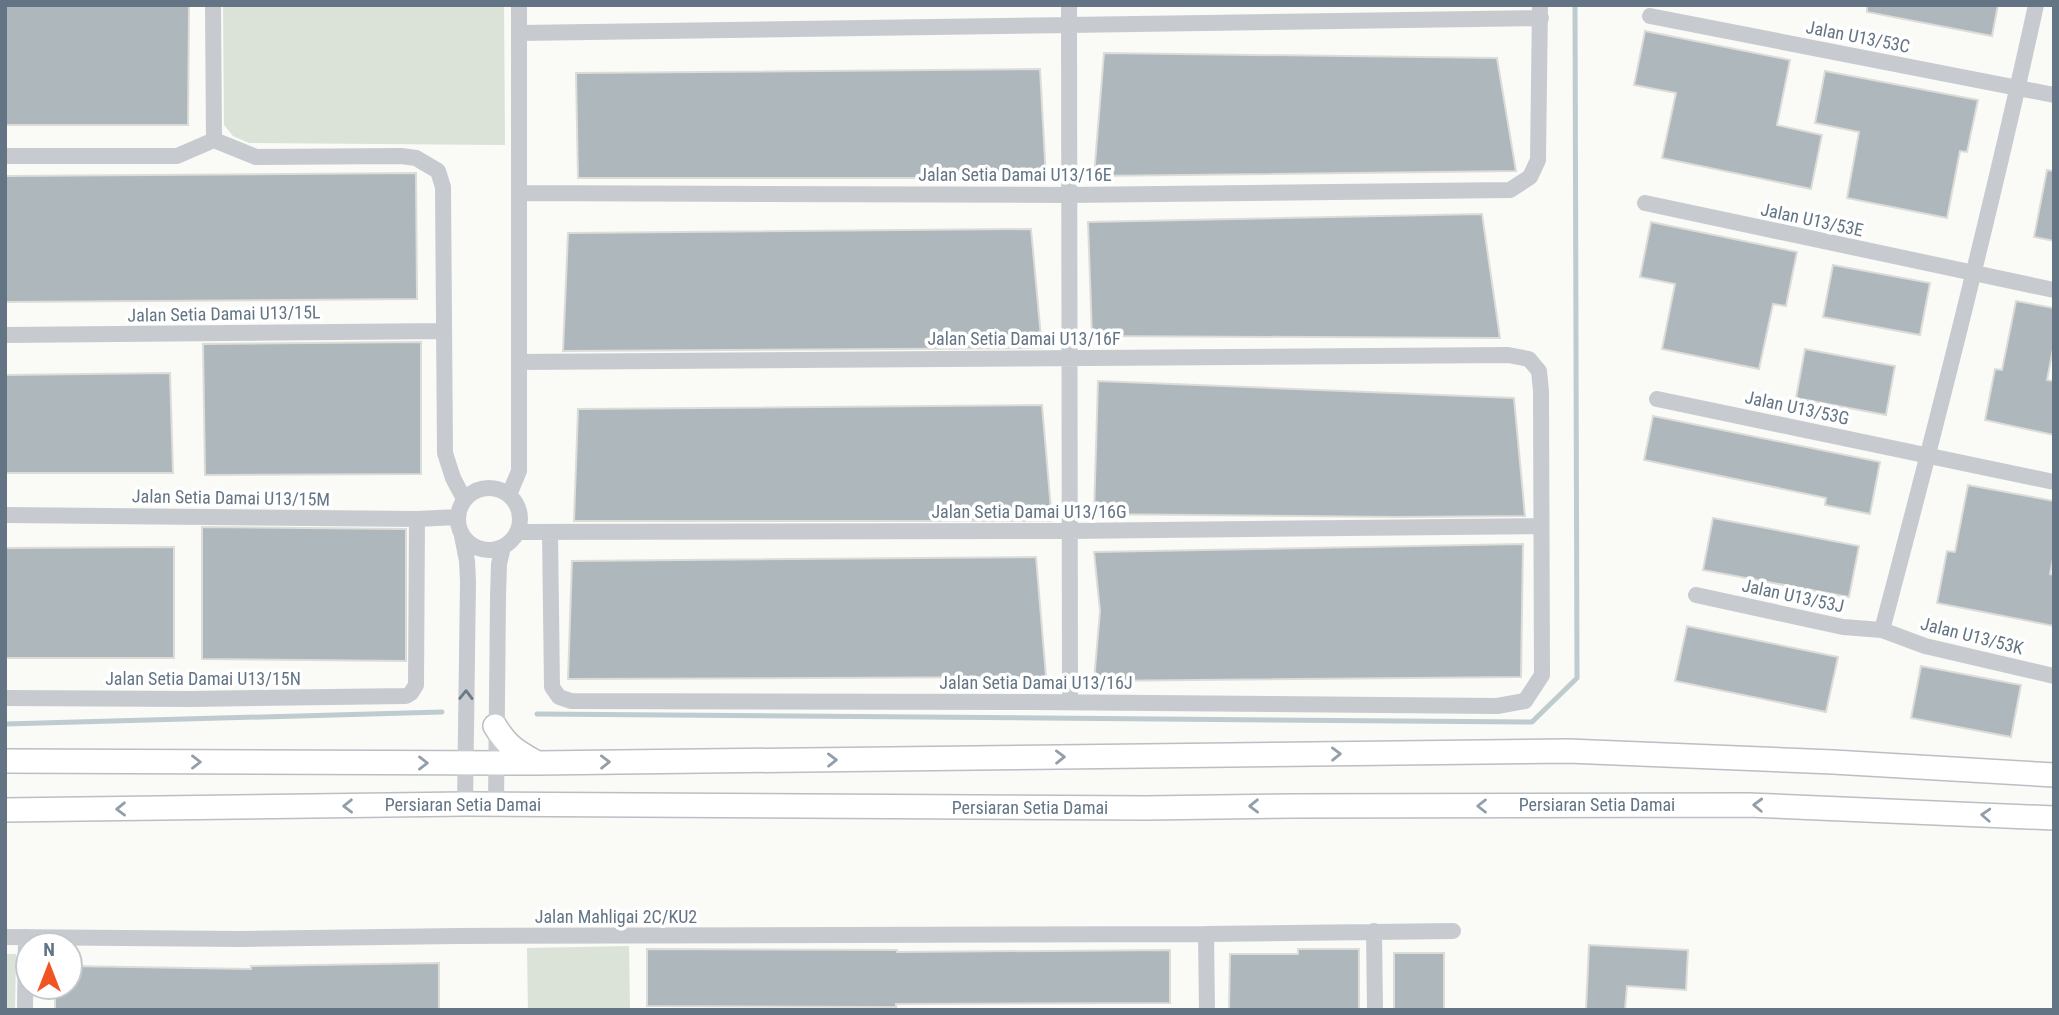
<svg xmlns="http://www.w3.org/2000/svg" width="2059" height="1015" font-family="'Roboto Condensed',sans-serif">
	<rect width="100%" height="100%" fill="#fafaf7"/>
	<path fill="#dbe2d8" d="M223,5H504L505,145L249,143L233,136L224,125Z
		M629,946L630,1010H528L527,948Z
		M5,954H16L15,1010H5Z"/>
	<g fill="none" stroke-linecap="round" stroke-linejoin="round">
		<path stroke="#becbcf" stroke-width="5" d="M537,714L1532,722L1577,678L1575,5
			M5,724L442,712"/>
	</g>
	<path fill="#aeb7bc" stroke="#dcdcd9" stroke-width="2" d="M5,5L189,6L188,125H5Z
		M1867,5H1998L1992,36L1867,12Z
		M1645,31L1790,60L1777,125L1822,135L1811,189L1662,158L1676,93L1634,85Z
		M1104,53L1497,58L1516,171L1094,176Z
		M1040,69L1046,178H578L576,73Z
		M1825,71L1978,100L1967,152L1960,151L1947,218L1847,198L1859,132L1815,123Z
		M2047,170L2054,171V241L2034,237Z
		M416,173L417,299L5,302V176Z
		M1482,214L1500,338L1092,336L1088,222Z
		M1651,222L1797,252L1786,306L1773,304L1759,369L1662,349L1675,284L1640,277Z
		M1031,229L1042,348L563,351L568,233Z
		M1833,265L1930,283L1920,335L1823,317Z
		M2016,301L2054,308V344L2047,380L2054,381V435L1985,420L1995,369L2002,370Z
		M421,342V474L205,475L203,344Z
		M1805,349L1895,366L1886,415L1796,398Z
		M170,373L173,473H5V375Z
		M1098,381L1514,398L1525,516L1399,517L1094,514Z
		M1042,405L1052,521H574L578,409Z
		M1653,416L1880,462L1870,514L1825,505L1826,498L1644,460Z
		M1968,485L2054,501V554L2050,574L2054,575V626L1937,603L1947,551L1955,552Z
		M1713,518L1859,546L1849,597L1703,570Z
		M202,527L406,529V661L202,659Z
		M1523,544L1521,677L1094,681L1100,611L1094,552Z
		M174,547V658H5V548Z
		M1036,557L1046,677L568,679L572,561Z
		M1687,626L1838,657L1826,712L1675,681Z
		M1921,666L2021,685L2011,737L1911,718Z
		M1589,945L1688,950L1686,990L1627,986L1625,1010H1586Z
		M647,949L897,950V952L1170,950V1003L896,1004V1007L647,1006Z
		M1298,949H1359V1010H1229L1230,954H1298Z
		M1394,953H1444V1010H1394Z
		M439,963V1010H55V987H70V966L251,969V966Z"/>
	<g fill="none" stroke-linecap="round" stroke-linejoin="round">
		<defs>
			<path id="secondary" d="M495,726C508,747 516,751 537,763
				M5,761L537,763L1568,751L1833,762L2054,775
				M5,810L465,804L1146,808L1292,806L1748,805L2054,818"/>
		</defs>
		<use href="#secondary" stroke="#b9bfc3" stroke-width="26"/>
		<path stroke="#c7cbcf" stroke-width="16" d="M213,5L214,140
			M1069,5L1070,702
			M1650,16L2054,95
			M520,33L1541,18
			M5,156H177L214,140L256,157L401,156L416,158L438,171L443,187L445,453L453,478L464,499
			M520,193L1069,195L1510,190L1530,177L1538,160L1540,5
			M1645,203L2054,290
			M5,335L444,331
			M519,362L1508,355L1529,359L1539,371L1541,391L1542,675L1525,701L1497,706L1032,702L571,701L559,697L552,687L550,532
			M1657,399L2054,482
			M458 519a31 31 0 1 1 62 0a31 31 0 1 1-62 0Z
			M509,495L519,471V5
			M5,515L417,519L457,517
			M517,532L1069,531L1541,526
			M462,536L467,561L468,581L465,804
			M1696,595L1843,627L1882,630L1925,646L2054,676
			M1882,630C1937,423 1990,215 2036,5
			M5,698L190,699L406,696L411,693L416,685L417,519
			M496,804L498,597L499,564L503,547
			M1374,931L1375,1010
			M1206,934L1207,1010
			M5,937L241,939L457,936L1206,934L1453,931
			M25,1010L26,937"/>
		<use href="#secondary" stroke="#fff" stroke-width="23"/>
	</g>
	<defs><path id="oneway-chevron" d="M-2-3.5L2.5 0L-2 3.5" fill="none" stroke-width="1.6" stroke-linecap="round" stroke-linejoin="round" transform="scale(1.75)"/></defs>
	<use stroke="#687988" href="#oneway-chevron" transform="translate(466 695) rotate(-89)"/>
	<g stroke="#929ea9">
		<use href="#oneway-chevron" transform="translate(1336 754) rotate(-1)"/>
		<use href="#oneway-chevron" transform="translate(1060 757) rotate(-1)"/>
		<use href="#oneway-chevron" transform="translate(832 760) rotate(-1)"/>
		<use href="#oneway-chevron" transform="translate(196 762)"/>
		<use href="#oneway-chevron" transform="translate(605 762) rotate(-1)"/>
		<use href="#oneway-chevron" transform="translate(423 763)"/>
		<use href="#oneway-chevron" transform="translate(1758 805) rotate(-178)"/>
		<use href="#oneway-chevron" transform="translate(348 806) rotate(179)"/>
		<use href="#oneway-chevron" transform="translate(1254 806) rotate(179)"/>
		<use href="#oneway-chevron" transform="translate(1482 806) rotate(180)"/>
		<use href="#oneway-chevron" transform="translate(121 809) rotate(179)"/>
		<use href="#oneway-chevron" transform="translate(1986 815) rotate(-177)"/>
	</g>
	<g text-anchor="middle" stroke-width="7" stroke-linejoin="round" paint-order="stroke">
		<g font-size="18" fill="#637584" stroke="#fff">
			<text transform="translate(1858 37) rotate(11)" y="6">Jalan U13/53C</text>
			<text x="1015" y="181">Jalan Setia Damai U13/16E</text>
			<text transform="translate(1812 220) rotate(12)" y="6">Jalan U13/53E</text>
			<text transform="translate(224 314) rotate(-1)" y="6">Jalan Setia Damai U13/15L</text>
			<text x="1024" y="345">Jalan Setia Damai U13/16F</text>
			<text transform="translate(1797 408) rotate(12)" y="6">Jalan U13/53G</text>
			<text transform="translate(231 498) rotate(1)" y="6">Jalan Setia Damai U13/15M</text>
			<text x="1029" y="518">Jalan Setia Damai U13/16G</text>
			<text transform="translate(1793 596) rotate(12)" y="6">Jalan U13/53J</text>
			<text transform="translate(1972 636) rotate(14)" y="6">Jalan U13/53K</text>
			<text x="203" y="685">Jalan Setia Damai U13/15N</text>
			<text x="1036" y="689">Jalan Setia Damai U13/16J</text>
			<text x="463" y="811">Persiaran Setia Damai</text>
			<text x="1597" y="811">Persiaran Setia Damai</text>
			<text x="1030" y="814">Persiaran Setia Damai</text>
			<text x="616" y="923">Jalan Mahligai 2C/KU2</text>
		</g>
	</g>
	<rect width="2059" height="1015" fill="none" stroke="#637584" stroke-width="14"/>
	<g transform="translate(49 966)"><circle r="33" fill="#ffffff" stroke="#c1c8ce" stroke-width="2"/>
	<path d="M0-5L12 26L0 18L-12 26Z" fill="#ef5422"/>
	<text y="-10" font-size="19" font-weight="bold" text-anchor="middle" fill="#637584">N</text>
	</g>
</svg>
